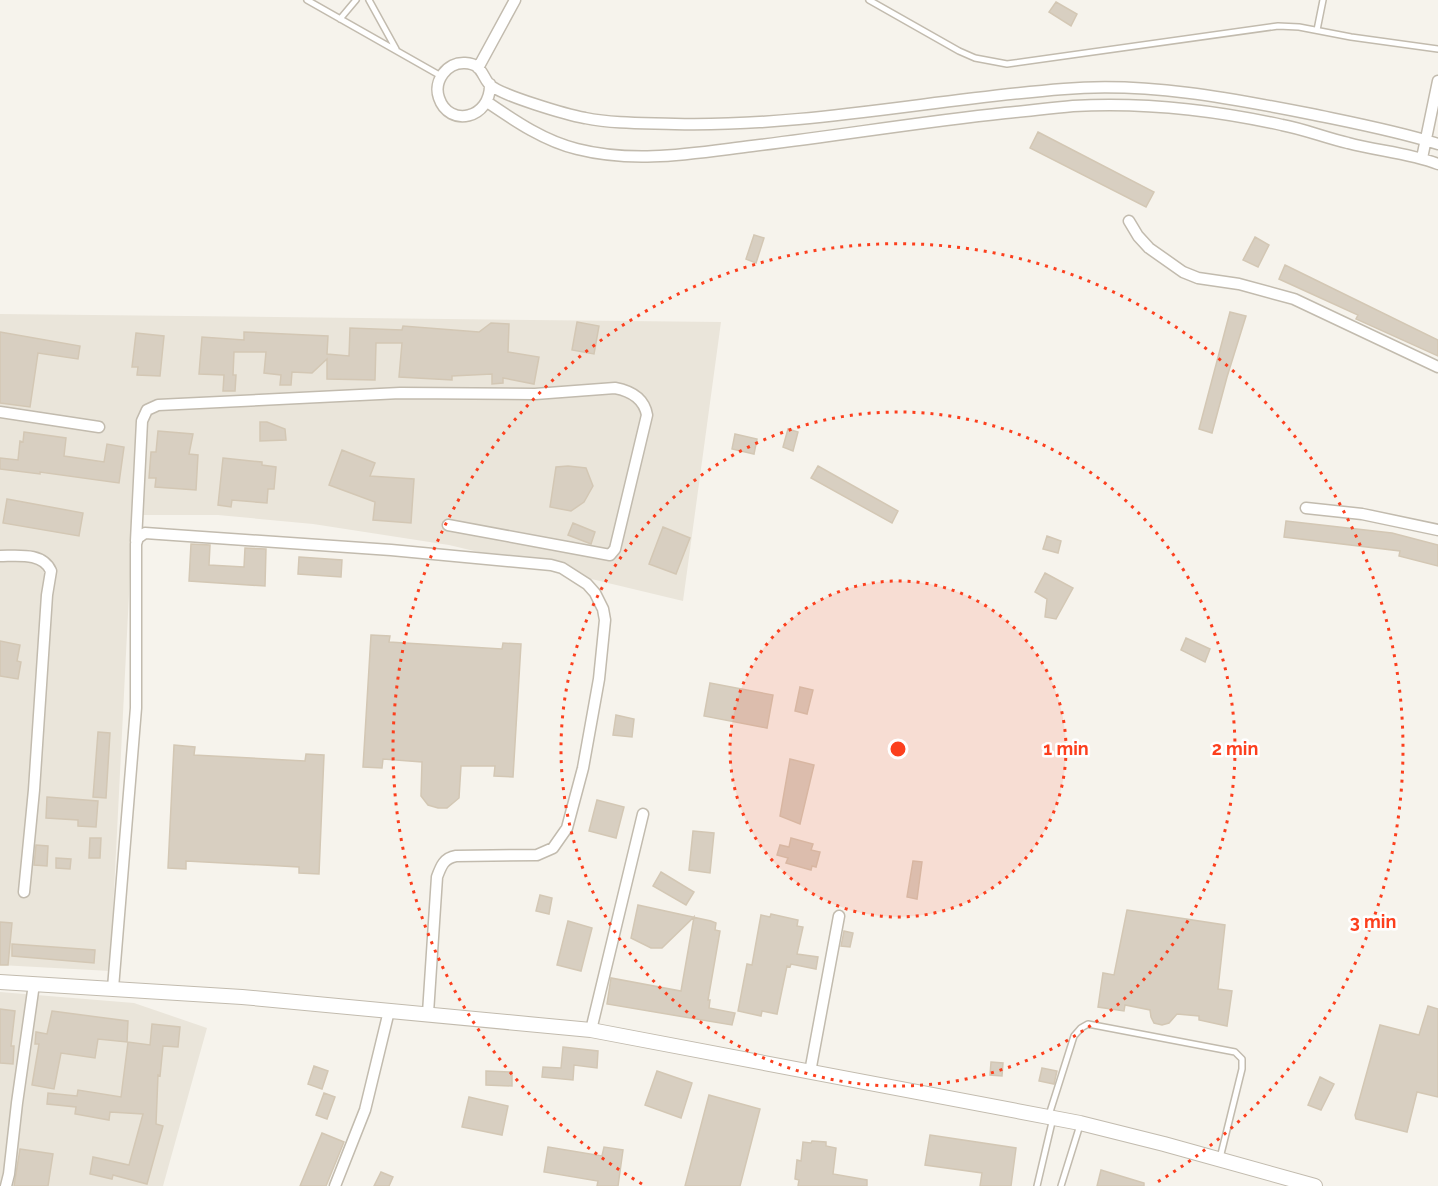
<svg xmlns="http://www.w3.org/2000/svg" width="1438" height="1186" font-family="Raleway,sans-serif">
	<rect width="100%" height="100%" fill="#f6f3ec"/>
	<path fill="#eae5da" d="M0,314L721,322L683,601L449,545L313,524L218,515H133L110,971L0,965Z
		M0,992L134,1003L207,1028L163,1186H0Z"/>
	<path fill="#d8cfc1" stroke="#d3c7b4" stroke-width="1.5" d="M1056,2L1077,14L1071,26L1049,12Z
		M1038,132L1154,192L1146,207L1030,148Z
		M754,235L764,238L756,263L746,259Z
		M1255,237L1269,245L1258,267L1243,260Z
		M1285,265L1438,340V356L1356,319L1358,315L1279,279Z
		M1230,312L1246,316L1227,377L1212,433L1199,429Z
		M577,322L599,326L594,354L572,350Z
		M491,323L509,324L508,352L539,357L534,384L503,378V383L492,384V374L452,376V380L399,377L402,343H376L375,380L327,379V359L312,373L292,372L291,385H280L281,375L264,373L266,352H234L233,375H236L235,391H223L224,375L199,374L202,337L244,340V332L328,336L327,354L349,356L350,328L402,330L403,326L479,332Z
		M0,332L80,346L78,359L38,353L30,407L0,403Z
		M136,333L164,336L160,376L137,375L138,367H132Z
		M260,422H267L285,429L286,440L260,441Z
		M788,429L798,432L793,451L783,447Z
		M158,431L193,434L189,454L198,455L196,490L155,487L156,478H149L151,452H156Z
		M24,432L66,438L64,456L104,462L107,444L124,447L119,483L40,472V474L0,469V458L18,460L20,441L23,442Z
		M735,434L757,439L754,454L732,449Z
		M342,450L375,463L370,476L414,479L411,523L373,520L375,502L329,485Z
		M223,458L262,462V465L276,467L274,489H268L267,503L232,500L231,507L218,505Z
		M568,466L586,468L593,486L584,502L571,511L550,507L556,467Z
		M818,466L898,511L892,523L811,478Z
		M7,499L83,513L79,536L3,523Z
		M1286,521L1392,533L1438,545V566L1399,556L1400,551L1284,537Z
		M573,523L595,532L591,544L568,535Z
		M663,527L690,538L676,574L649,564Z
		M1047,536L1061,541L1058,553L1043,549Z
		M191,544L210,545L209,565L244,567L245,548L266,549L265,586L189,581Z
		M299,557L342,560L341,577L298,574Z
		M1045,573L1073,588L1056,619L1045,617L1047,599L1035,592Z
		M371,635L390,636L389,642L502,649L503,643L521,644L513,777L494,776L495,766H461L459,798L447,808H438L428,805L421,796L422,762L383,759L382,768L363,767Z
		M1186,638L1210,649L1205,662L1181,650Z
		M0,641L20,645L17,661L21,662L18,679L0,676Z
		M710,683L773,695L767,728L704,716Z
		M800,687L813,690L807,714L795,711Z
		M616,715L634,719L632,737L613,735Z
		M98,732L110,733L106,798L93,797Z
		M174,745L195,747L194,755L305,761L306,754L324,755L319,874L299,873V867L186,861V869L168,868Z
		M790,759L814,765L800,824L780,816Z
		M47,797L98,801L96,827L78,826V820L46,818Z
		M597,800L624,807L616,838L589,831Z
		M693,831L714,833L710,873L689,870Z
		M90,838H101L100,858H89Z
		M791,838L813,844L811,850L820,852L816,867L812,866L811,870L786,863L788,858L777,855L780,845L789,847Z
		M36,845L48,846L47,866L34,865Z
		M56,858L71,859L70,869L56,868Z
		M913,861L922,862L917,899L907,897Z
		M661,872L694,892L686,905L653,886Z
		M540,895L552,898L549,914L536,911Z
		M638,905L711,921L716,923L715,930L720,931L708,1000H710L709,1008L735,1013L732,1025L607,1004L611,978L681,991L694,917L662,948H651L631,938Z
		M1127,910L1225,925L1218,989L1232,991L1227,1026L1199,1020V1016L1177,1014L1169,1023L1162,1025L1154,1023L1151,1017L1150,1010L1125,1005L1124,1011L1098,1007L1103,973L1114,975Z
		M771,914L798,920L797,926L803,927L797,954L818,957L816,969L791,964L790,967L787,966L777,1014L762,1011L761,1016L738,1011L747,964L752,965L761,915L770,917Z
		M568,921L592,928L581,971L557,965Z
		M0,922L12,923L8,965H0Z
		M844,931L853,933L850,947L841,946Z
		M12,944L95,950L94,963L12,956Z
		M1428,1006L1438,1009V1097L1417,1092L1407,1132L1356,1119L1355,1115L1380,1025L1419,1035Z
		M0,1009L15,1011L11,1046H14L13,1064L0,1063Z
		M52,1011L128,1021L127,1042L98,1039L95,1058L61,1053L54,1089L32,1085L39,1044H35L36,1032L47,1034Z
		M152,1024L180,1027L178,1047L163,1046L160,1076L158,1075L156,1124L163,1126L147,1184L113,1175L112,1179L90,1174L93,1157L129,1165L143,1114L110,1112L109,1120L75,1114L76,1107L47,1104L48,1093L77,1096L78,1090L121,1097L128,1042L150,1045Z
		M563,1047L598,1051L597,1068L574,1065L573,1080L542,1077L543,1067L561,1068Z
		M991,1062L1003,1063L1002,1076L990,1075Z
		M314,1066L328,1071L322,1089L308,1084Z
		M1042,1068L1057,1071L1054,1084L1039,1081Z
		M486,1071L512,1072V1086L486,1085Z
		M657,1071L692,1083L681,1118L645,1105Z
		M1320,1077L1334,1084L1321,1110L1308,1105Z
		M324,1093L335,1097L327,1119L316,1115Z
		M709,1095L760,1109L740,1186H685Z
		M469,1097L508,1106L502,1135L462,1127Z
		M322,1133L344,1142L326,1186H300Z
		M930,1135L1016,1148L1011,1186H980L982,1173L925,1165Z
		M812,1141L826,1142V1146L836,1148L833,1174L867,1180V1186H798L799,1180L795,1179L797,1160L801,1161L803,1142L811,1143Z
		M548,1147L602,1156L604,1147L623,1150L618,1186H597L598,1181L544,1172Z
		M20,1149L53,1154L48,1186H14Z
		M1101,1170L1144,1183V1186H1097Z
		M381,1172L393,1177L389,1186H374Z"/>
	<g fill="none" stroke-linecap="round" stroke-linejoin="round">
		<defs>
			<path id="service" d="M307,0L441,76
				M369,0L396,49
				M869,0L959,51L975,58L1007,64L1278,26L1299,27L1351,37L1438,49
				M340,19L356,0
				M1317,30L1323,0
				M1049,1115L1074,1036L1081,1028L1088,1024L1235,1052L1242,1059V1069L1220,1158
				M1037,1186L1053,1118
				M1061,1186L1080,1125"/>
			<path id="minor" d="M478,68L515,0
				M490,84C491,119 449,128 439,98C433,81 447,62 465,63C482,64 481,74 489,84C499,95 568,115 585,118C615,124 645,123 675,124C806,127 934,99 1064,89C1147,82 1230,98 1311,114C1354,123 1397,131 1438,144
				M487,102C515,121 544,141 577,149C636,164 694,153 752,146C836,136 920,122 1005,113C1027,111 1050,108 1073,106C1142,102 1214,110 1282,125C1304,129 1326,138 1348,143C1378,151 1409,153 1438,164
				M1422,158L1438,81
				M1129,221L1138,236L1149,248L1183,272L1198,278L1239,284L1294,299L1438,367
				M0,412L99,427
				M1306,508L1362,514L1438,530
				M136,541L142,421L147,410L158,405L400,393L535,394L615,388C631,391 644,398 647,415L615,549L610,555L448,525
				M0,556C17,556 43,552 51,571L47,595L34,790L24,892
				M113,988L136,708V544L138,538L145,533L391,550L551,565L562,568L587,584L595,593L603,609L605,620L599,679L583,768L567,828L553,848L537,855L456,856C444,858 441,866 437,877L428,1013
				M591,1030L643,814
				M810,1072L839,916
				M6,1186L9,1174L17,1103L34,984
				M335,1186L365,1110L389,1011"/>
			<path id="tertiary" d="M0,982L242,997L591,1030L1080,1123L1164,1144L1315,1186"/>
		</defs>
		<use href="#service" stroke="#c2bbae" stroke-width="8"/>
		<use href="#minor" stroke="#c2bbae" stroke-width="13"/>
		<use href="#tertiary" stroke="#c2bbae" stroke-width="16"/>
		<use href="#service" stroke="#fff" stroke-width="5"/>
		<use href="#minor" stroke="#fff" stroke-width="10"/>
		<use href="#tertiary" stroke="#fff" stroke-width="14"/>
	</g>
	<circle cx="898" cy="749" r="168" fill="#fc3f1d" fill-opacity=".12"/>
	<g fill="none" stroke="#fc3f1d" stroke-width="3" stroke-dasharray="3 6">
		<circle cx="898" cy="749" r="168"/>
		<circle cx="898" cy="749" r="337"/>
		<path d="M642 1184A505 505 0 1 1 1154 1184"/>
	</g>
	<circle cx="898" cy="749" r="9" fill="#fc3f1d" stroke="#fff" stroke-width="3"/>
	<g font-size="18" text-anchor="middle" font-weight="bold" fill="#fc3f1d" stroke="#fff" stroke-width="5" stroke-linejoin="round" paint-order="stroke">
		<text x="1066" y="755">1 min</text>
		<text x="1235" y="755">2 min</text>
		<text x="1373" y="928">3 min</text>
	</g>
</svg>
